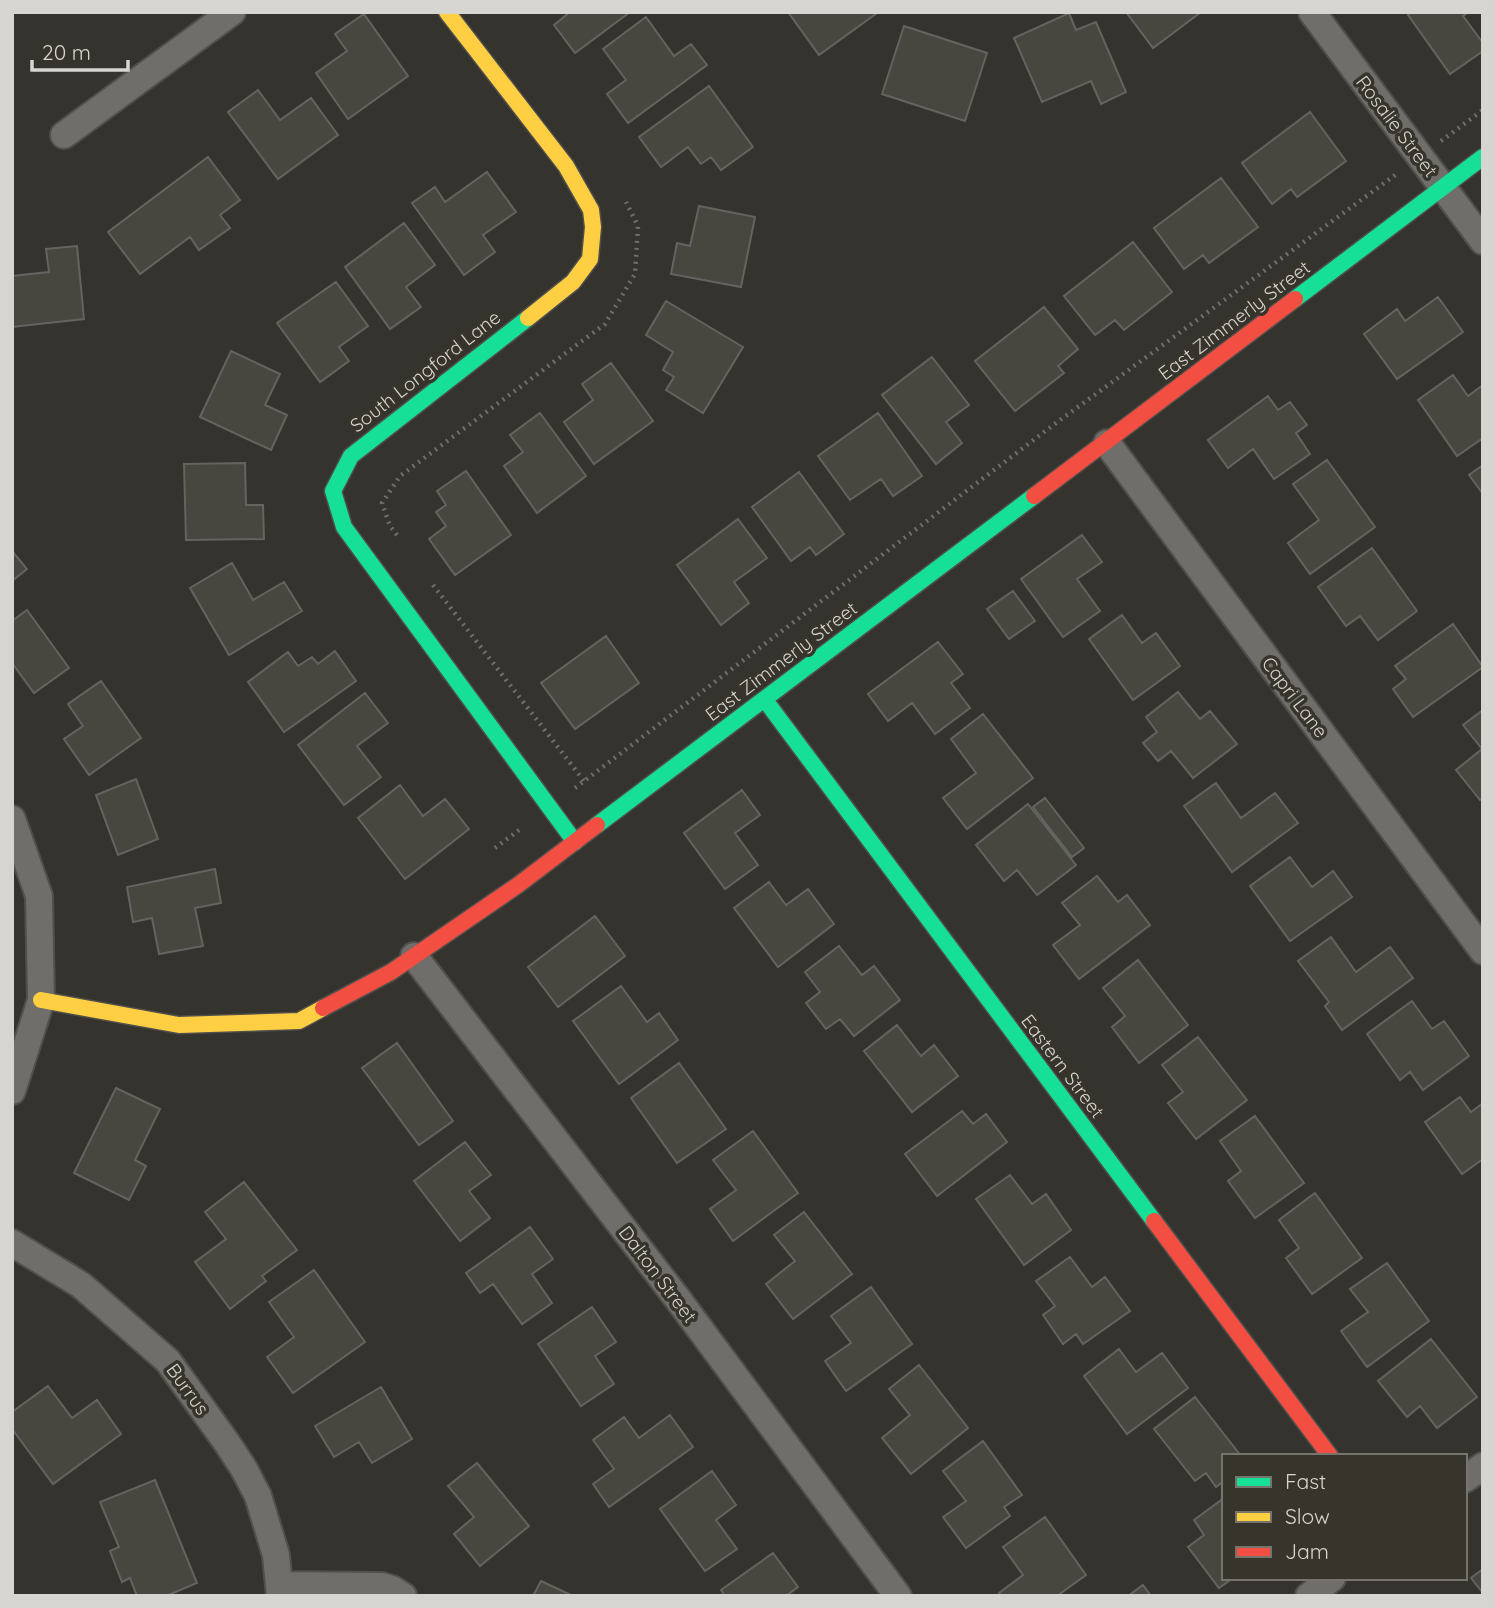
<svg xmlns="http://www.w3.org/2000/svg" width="1495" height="1608" font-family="Quicksand,sans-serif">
	<rect width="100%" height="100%" fill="#34332e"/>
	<path fill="#47473f" stroke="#636360" stroke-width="2" d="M570,12H630L575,53L554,25Z
		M788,12H877V13L819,55Z
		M1126,12H1201L1153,48Z
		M1412,12H1469L1463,16L1483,43V51L1450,74L1408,15Z
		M1069,13L1076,30L1096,22L1126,92L1101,104L1091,81L1042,102L1014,38Z
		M364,14L408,76L348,119L316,73L347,51L335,34Z
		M646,17L674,56L691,44L707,65L628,123L607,94L626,80L603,49Z
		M904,26L987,53L965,121L882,94Z
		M709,86L753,147L721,170L711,157L701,164L688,147L661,167L639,137Z
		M258,90L280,120L311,98L338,135L278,179L228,112Z
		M1310,112L1346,161L1297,197L1291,189L1272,204L1242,163Z
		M208,157L240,200L220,215L230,228L199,250L190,237L140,274L108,232Z
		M487,172L516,212L483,235L495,252L464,275L412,203L435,187L445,202Z
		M1221,178L1258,227L1209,263L1203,255L1184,269L1154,228Z
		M699,206L755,217L741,287L671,274L677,243L690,246Z
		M404,223L435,265L406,287L421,307L390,329L345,267Z
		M1133,242L1172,292L1124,330L1115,320L1095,335L1064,296Z
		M77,246L84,319L12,327V276L49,272L46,249Z
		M336,282L368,326L339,347L349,361L320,382L277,323Z
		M1438,297L1463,332L1397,379L1364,334L1397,309L1405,321Z
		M666,301L743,347L703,413L666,390L674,377L663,370L673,352L646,335Z
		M1044,307L1078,349L1058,366L1064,373L1015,411L975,361Z
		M231,351L280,374L265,405L287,415L271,450L200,417Z
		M932,357L969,405L946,422L962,443L936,464L882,395Z
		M611,363L653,421L594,464L564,422L593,400L582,384Z
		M1453,375L1468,396L1483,385V438L1457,456L1418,400Z
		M1268,396L1278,410L1290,402L1307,425L1296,433L1310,454L1274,479L1253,449L1228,468L1208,440Z
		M540,413L586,476L537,513L504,466L523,452L510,435Z
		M878,413L922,476L893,496L881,479L850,500L818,456Z
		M1327,460L1375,527L1310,574L1288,543L1319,520L1293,484Z
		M245,463L246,505H263L264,539L186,540L184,464Z
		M1483,465V494L1469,475Z
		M466,471L511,535L455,575L429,539L446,526L436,512L446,505L437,491Z
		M799,472L844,534L816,555L810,547L791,561L752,507Z
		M738,519L767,558L734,582L749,603L721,625L677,565Z
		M1082,535L1102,562L1077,579L1100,611L1063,637L1021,579Z
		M1372,548L1417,611L1378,640L1360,616L1346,626L1318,587Z
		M12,551L27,569L12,581Z
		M232,563L253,600L284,582L302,611L229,655L190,588Z
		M1013,591L1035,621L1009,639L987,609Z
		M27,610L69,668L34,693L12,663V621Z
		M1122,615L1142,643L1156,633L1180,666L1133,700L1089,639Z
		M1453,624L1483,667L1413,717L1393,689L1406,679L1395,666Z
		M606,636L639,683L575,729L541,683Z
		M938,642L963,674L951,683L970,708L935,734L912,703L888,721L868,694Z
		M335,651L356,681L284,732L248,682L288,652L298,666L312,657L318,664Z
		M101,681L141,738L89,775L64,739L83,726L68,704Z
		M1178,692L1200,719L1210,711L1237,744L1193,778L1171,751L1158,761L1143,743L1157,732L1146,717Z
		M365,693L388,723L357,746L381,777L344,805L298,745Z
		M1483,710V798L1480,800L1456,770L1482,749L1463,725Z
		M983,714L1033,778L967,829L943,798L976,773L951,739Z
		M136,779L158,839L118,855L96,795Z
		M1216,783L1241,818L1275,793L1298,823L1232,872L1184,806Z
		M400,785L423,816L445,799L469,829L405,879L358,818Z
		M742,790L760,815L735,833L758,865L725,889L684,833Z
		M1045,798L1084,848L1072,857L1033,807Z
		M1028,804L1076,865L1037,895L1017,870L1004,881L976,845Z
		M1290,857L1312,887L1333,871L1352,897L1290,941L1250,886Z
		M215,869L221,903L195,908L203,946L159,954L152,918L133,922L127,887Z
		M1097,876L1118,902L1127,895L1150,925L1079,979L1053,945L1080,925L1062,903Z
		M769,882L786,905L808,889L834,924L778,967L734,908Z
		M595,916L625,956L558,1007L528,967Z
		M1331,937L1356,972L1390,947L1413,978L1342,1030L1325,1006L1329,1002L1298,961Z
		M839,946L862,975L874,966L900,1000L854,1036L840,1019L826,1029L806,1003L820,992L805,972Z
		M1138,960L1188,1025L1139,1063L1112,1027L1125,1016L1103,988Z
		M621,986L647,1022L659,1013L678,1040L619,1084L573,1021Z
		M1412,1001L1432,1029L1444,1021L1469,1056L1423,1090L1410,1072L1400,1080L1367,1034Z
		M897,1025L921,1056L934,1045L958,1076L912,1112L864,1051Z
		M1198,1037L1247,1100L1196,1139L1168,1103L1183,1092L1162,1065Z
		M397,1043L453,1121L419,1145L362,1068Z
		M679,1063L726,1129L677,1163L631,1098Z
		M116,1088L160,1109L135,1160L146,1166L129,1200L74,1173Z
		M1460,1097L1471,1112L1483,1103V1159L1462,1174L1425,1122Z
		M962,1111L973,1124L986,1114L1007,1142L937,1196L905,1154Z
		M1255,1116L1304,1183L1255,1218L1228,1181L1241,1171L1220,1141Z
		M753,1131L798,1193L733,1241L710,1209L736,1190L713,1160Z
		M465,1142L491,1175L469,1191L490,1218L460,1241L414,1181Z
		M1010,1175L1032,1204L1046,1194L1071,1230L1024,1265L976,1199Z
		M244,1182L297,1250L262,1276L266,1281L230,1309L195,1262L226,1239L205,1212Z
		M1315,1193L1362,1258L1312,1294L1286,1258L1299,1248L1279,1220Z
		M804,1212L852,1274L793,1319L766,1284L795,1261L774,1235Z
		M530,1227L553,1259L532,1274L552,1303L522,1324L493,1284L480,1293L466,1273Z
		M1070,1257L1092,1287L1105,1277L1130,1311L1083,1344L1076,1334L1063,1344L1043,1315L1055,1306L1036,1281Z
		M1387,1263L1429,1321L1367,1367L1341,1331L1368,1312L1350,1289Z
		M314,1270L365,1342L293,1393L267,1357L294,1337L269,1302Z
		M871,1287L912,1344L846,1391L825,1361L851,1343L831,1316Z
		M592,1307L616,1342L595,1356L614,1384L581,1406L538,1344Z
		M1431,1339L1477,1397L1437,1428L1420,1406L1407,1417L1378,1381Z
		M1119,1349L1136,1372L1162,1353L1188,1388L1127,1434L1084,1376Z
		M919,1365L968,1428L911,1474L882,1438L910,1415L889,1389Z
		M48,1386L72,1418L97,1400L121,1434L53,1484L12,1429V1412Z
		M381,1387L412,1439L372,1463L359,1442L334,1457L315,1426Z
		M1195,1397L1241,1456H1224V1481L1216,1487L1206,1473L1195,1481L1154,1429Z
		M670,1415L693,1447L609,1507L593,1484L614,1469L593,1440L624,1417L639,1438Z
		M983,1441L1022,1495L1004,1507L1010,1516L966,1548L943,1517L966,1501L943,1471Z
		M477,1463L529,1526L480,1566L454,1534L474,1517L448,1486Z
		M712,1471L736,1505L716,1520L737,1549L705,1571L660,1509Z
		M155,1480L197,1583L166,1596H137L130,1578L122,1582L110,1551L119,1547L100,1502Z
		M1224,1498V1578H1233L1219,1588L1188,1547L1204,1535L1194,1520Z
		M1045,1517L1086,1575L1057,1596H1001L999,1593L1023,1575L1003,1547Z
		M773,1553L798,1587L786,1596H725L721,1590Z
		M1483,1569V1593L1471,1578Z
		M541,1581L573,1596H533Z
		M1143,1585L1151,1596H1128Z"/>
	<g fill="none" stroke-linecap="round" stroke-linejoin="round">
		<defs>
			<path id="street" d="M1312,12L1483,241
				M64,135L232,12
				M1107,443L1483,951
				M12,819L39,896L41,1000L12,1091
				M414,956L677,1298L898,1596
				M12,1243L81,1285L168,1361L227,1443L244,1469L258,1496L276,1555L280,1596
				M1465,1479L1483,1466
				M280,1585L382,1586L392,1589L403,1596
				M1309,1596L1332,1578"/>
			<path id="fast" d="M1295,299L1483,157
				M528,318L351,456L333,491L344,527L575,842
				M765,700L1154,1221
				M597,825L1034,496"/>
			<path id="slow" d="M447,12L566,166L591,210L593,227L590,259L573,282L528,318
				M41,1000L179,1025L299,1021L323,1008"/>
			<path id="jam" d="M1034,496L1295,299
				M323,1008L391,972L518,885L597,825
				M1154,1221L1330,1456"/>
		</defs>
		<use href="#street" stroke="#504f4c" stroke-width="30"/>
		<use href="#fast" stroke="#504f4c" stroke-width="19"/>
		<use href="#slow" stroke="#504f4c" stroke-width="19"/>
		<use href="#jam" stroke="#504f4c" stroke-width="19"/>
		<path stroke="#706e6a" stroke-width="4.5" stroke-dasharray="2 5" stroke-linecap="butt" d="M1441,141L1483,110
			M397,535L390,526L382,503L400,476L605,324L635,274L638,226L626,202
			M433,585L584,781
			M575,788L1052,426L1398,173
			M495,848L523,827"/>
		<use href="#street" stroke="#6f6e6a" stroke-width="26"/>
		<use href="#fast" stroke="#16e098" stroke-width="16"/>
		<use href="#slow" stroke="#ffcf43" stroke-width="16"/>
		<use href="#jam" stroke="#f24e42" stroke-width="16"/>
	</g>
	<g text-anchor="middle" stroke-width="7" stroke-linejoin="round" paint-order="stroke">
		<g font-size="19" fill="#d7d5d0" stroke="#37342b">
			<text transform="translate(1397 126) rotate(53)" y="7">Rosalie Street</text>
			<text transform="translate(1234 320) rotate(-37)" y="7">East Zimmerly Street</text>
			<text transform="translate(425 371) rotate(-38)" y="7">South Longford Lane</text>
			<text transform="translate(781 661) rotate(-37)" y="7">East Zimmerly Street</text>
			<text transform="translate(1295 697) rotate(53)" y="7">Capri Lane</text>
			<text transform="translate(1063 1066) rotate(53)" y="7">Eastern Street</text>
			<text transform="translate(658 1274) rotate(53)" y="7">Dalton Street</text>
			<text transform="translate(188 1389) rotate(54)" y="7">Burrus</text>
		</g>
	</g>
	<rect width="1495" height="1608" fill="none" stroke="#d7d5d0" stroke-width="28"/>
	<rect x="1222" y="1454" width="245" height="126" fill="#37342b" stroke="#77746d" stroke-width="2"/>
	<rect x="1236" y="1477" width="35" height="10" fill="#16e098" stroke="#77746d" stroke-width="2"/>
	<text x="1285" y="1489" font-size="21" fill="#d7d5d0">Fast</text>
	<rect x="1236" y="1512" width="35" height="10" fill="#ffcf43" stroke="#77746d" stroke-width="2"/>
	<text x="1285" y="1524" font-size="21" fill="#d7d5d0">Slow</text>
	<rect x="1236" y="1547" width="35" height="10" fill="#f24e42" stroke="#77746d" stroke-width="2"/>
	<text x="1285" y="1559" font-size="21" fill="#d7d5d0">Jam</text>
	<path d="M32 60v10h96v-10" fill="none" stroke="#d7d5d0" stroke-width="3.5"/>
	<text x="42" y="60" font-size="21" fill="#d7d5d0" stroke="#37342b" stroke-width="5" paint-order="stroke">20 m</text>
</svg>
